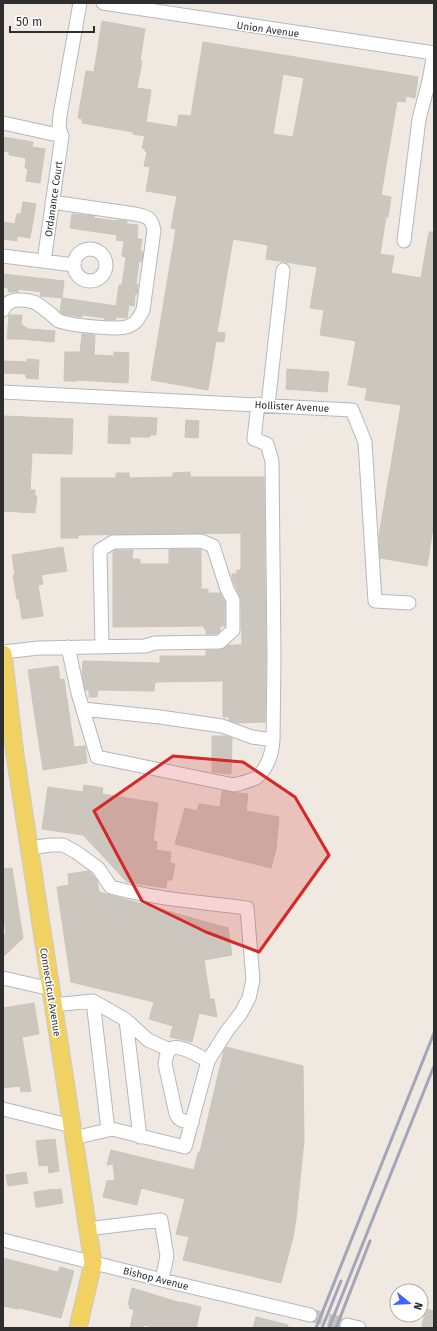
<svg xmlns="http://www.w3.org/2000/svg" width="437" height="1331" font-family="'Fira Sans',sans-serif">
	<rect width="100%" height="100%" fill="#efe9e1"/>
	<path fill="#cbc7bf" stroke="#cbc5ba" fill-rule="evenodd" d="M102,21L145,29L140,61H142L137,88L151,90L146,122L177,127L179,115L191,116L203,42L418,77L415,98L406,96L405,102L397,101L381,195L391,197L388,217H386L380,254L394,256L391,273L421,278L429,232H434V522L427,566L380,558L379,536L401,405L365,400L367,388L348,385L356,341L320,335L324,310L310,308L317,267L266,259L268,245L233,239L217,332L225,333L224,342L216,341L208,390L151,380L176,229L171,228L177,196L146,191L150,167L144,166L147,152L145,151V149L142,148L145,136L133,134V132L82,123V119L78,118L86,71L94,72ZM283,74L304,78L293,137L273,134Z
		M3,137L33,142L32,147L45,149L40,183L26,181L28,169L25,168L26,158L9,155V152L3,151Z
		M23,202L36,204L30,238L17,236V241L3,239V222L15,224L17,214H21Z
		M72,214L94,216V218L117,221V220L127,221V224L138,225L137,239H142L140,251L143,252L142,262L139,261L136,284H138L137,294H135L134,306L129,305L127,318L116,317L115,320H105V318L83,315L82,317L63,314L60,312L62,298L116,306L119,285H122L126,257L122,256L124,241L116,240L117,235L70,228Z
		M3,274L64,281L62,298L40,296L41,292L18,289V292H8V288L3,287Z
		M9,315H22L21,324L28,329L55,331L54,342L20,339H7Z
		M82,334L95,335L94,355L114,356V352L129,353L128,383L77,380V381H64L65,352H80Z
		M27,359L39,360L38,379L26,378V374L3,373V361L27,362Z
		M287,369L329,372L327,392L286,389Z
		M3,416L73,419L72,454L32,453L30,490H35V496H37L35,513L3,511Z
		M109,416L157,418L156,435H150V437H130V444L108,443Z
		M186,420L199,421L198,438L185,437Z
		M190,472V477H264L266,658L265,722L236,723L229,720V717H223V681L155,682L154,691L98,690L97,697H89V690H85L82,676L83,661L160,663V656H206V650H220L229,645H242L241,600L232,578V574H237V570H241V533L78,535V538H61V478H116V473H129V478L173,477V473Z
		M63,547L67,571L41,575L43,584L38,585L43,616L22,619L19,599H17L13,575H15L12,555Z
		M169,549L201,550V589H208V593H220L225,602V626H220V632L217,634H206V629H204V626L113,627V552L115,550H133L132,559H140V564H169Z
		M58,666L60,680L64,679L74,747L85,746L87,763L43,770L28,670Z
		M212,736H226L232,738L231,774L212,772Z
		M84,785L103,788L102,794L158,803L153,841L157,842L156,850L171,852L170,863L175,864L172,880H167L166,888L127,882L83,835L42,829L48,787L83,792Z
		M222,791L248,794L246,811L279,817L276,849L271,868L175,844L185,808L197,811L199,804L220,807Z
		M12,868L23,938L3,957V936L6,933L3,911V869Z
		M89,871L97,880L99,892L228,928L232,955L204,960L210,999H214L217,1017L199,1013L192,1042L170,1037L173,1026L149,1019L154,1002L71,982L57,887L69,885L68,874Z
		M34,1003L39,1034L22,1037L31,1091L21,1092L20,1086L3,1088V1008Z
		M226,1047L303,1066L304,1140L296,1219L293,1237L281,1283L183,1260L189,1237L176,1234L185,1199L141,1188L137,1205L103,1197L107,1181L115,1180L113,1164L107,1165L111,1150L194,1170L198,1153L200,1152L224,1050Z
		M55,1139L59,1171L49,1173L48,1165L39,1166L36,1141Z
		M26,1172L28,1183L8,1186L6,1175Z
		M55,1189V1190L61,1189L63,1203L39,1207H36L34,1192Z
		M3,1258L58,1272L60,1267L74,1271L61,1318L19,1308L18,1309L3,1306Z
		M132,1288L181,1303V1302L201,1307L196,1328H154L144,1325L143,1328H130L134,1310L129,1308L130,1305H128Z
		M426,1309L434,1311V1328L422,1326Z
		M256,1317L288,1325V1328H253Z"/>
	<g fill="none" stroke-linecap="round" stroke-linejoin="round">
		<path stroke="#c8c4bd" stroke-width="13" stroke-dasharray="13 6" stroke-linecap="butt" d="M310,1315L347,1325"/>
		<defs>
			<path id="minor" d="M103,3L434,53
				M3,123L62,136
				M404,241L419,119L429,81L434,53
				M74 265a16 16 0 1 1 32 0a16 16 0 1 1-32 0Z
				M3,256L74,265
				M44,261L62,136L59,128L60,115L80,3
				M3,310C6,303 10,301 17,300C35,299 39,305 52,315C54,317 57,320 59,321C70,325 119,331 129,326C137,323 139,317 143,310L154,230C151,217 148,217 135,214L52,202
				M3,392L352,410L365,442L375,601L409,603
				M268,405L283,270
				M68,647L78,693L97,757L234,785C241,783 250,781 256,778C267,769 272,754 273,740L274,658L272,461L267,444L254,439L258,404
				M3,652L39,648L145,646L155,643L220,642L233,630V600L227,589L213,546L201,541L113,542L100,550L102,646
				M83,709L160,717L222,726L252,737L273,740
				M29,848L51,845H63L76,852L98,868L111,887C155,899 201,902 247,908L253,980L249,998L241,1013L227,1031L208,1061L185,1147L112,1129L74,1138
				M3,978L51,989
				M93,1001L126,1020L140,1137
				M53,1005L93,1001L108,1130
				M126,1020L148,1040L170,1050
				M3,1109L72,1126
				M192,1123C184,1121 179,1121 176,1114L165,1064C166,1059 166,1052 171,1049C178,1043 201,1057 208,1061
				M87,1229L161,1220L167,1256L162,1280
				M3,1240L162,1280L310,1315
				M347,1325L359,1328"/>
			<path id="major" d="M3,654L15,755L93,1263L78,1328"/>
		</defs>
		<use href="#minor" stroke="#b4b7c1" stroke-width="15"/>
		<use href="#major" stroke="#c9c9c9" stroke-width="19"/>
		<use href="#minor" stroke="#fff" stroke-width="13"/>
		<use href="#major" stroke="#f2d163" stroke-width="17"/>
		<path stroke="#a3a6b8" stroke-width="3" d="M316,1328L434,1033
			M322,1328L341,1281
			M329,1328L434,1066
			M336,1328L370,1241"/>
	</g>
	<path fill="#d62828" fill-opacity="0.2" stroke="#d62828" stroke-width="3" stroke-linejoin="round" d="M173,756L243,762L295,797L329,855L259,952L206,932L142,901L94,811Z"/>
	<g text-anchor="middle" stroke-width="3" stroke-linejoin="round" paint-order="stroke">
		<g font-size="10" fill="#2e2e2e" stroke="#fff">
			<text transform="translate(268 29) rotate(8)" y="4">Union Avenue</text>
			<text transform="translate(53 199) rotate(-82)" y="4">Ordanance Court</text>
			<text transform="translate(292 406) rotate(3)" y="4">Hollister Avenue</text>
			<text transform="translate(51 992) rotate(81)" y="4">Connecticut Avenue</text>
			<text transform="translate(156 1278) rotate(14)" y="4">Bishop Avenue</text>
		</g>
	</g>
	<rect width="437" height="1331" fill="none" stroke="#2e2e2e" stroke-width="8"/>
	<g transform="translate(409 1303) rotate(108)"><circle r="19" fill="#ffffff" stroke="#ababab"/>
	<path d="M0-3L7 15L0 10L-7 15Z" fill="#4264fb"/>
	<text y="-6" font-size="11" font-weight="bold" text-anchor="middle" fill="#2e2e2e">N</text>
	</g>
	<path d="M10 26v6h84v-6" fill="none" stroke="#2e2e2e" stroke-width="2"/>
	<text x="16" y="26" font-size="12" fill="#2e2e2e" stroke="#ffffff" stroke-width="3" paint-order="stroke">50 m</text>
</svg>
